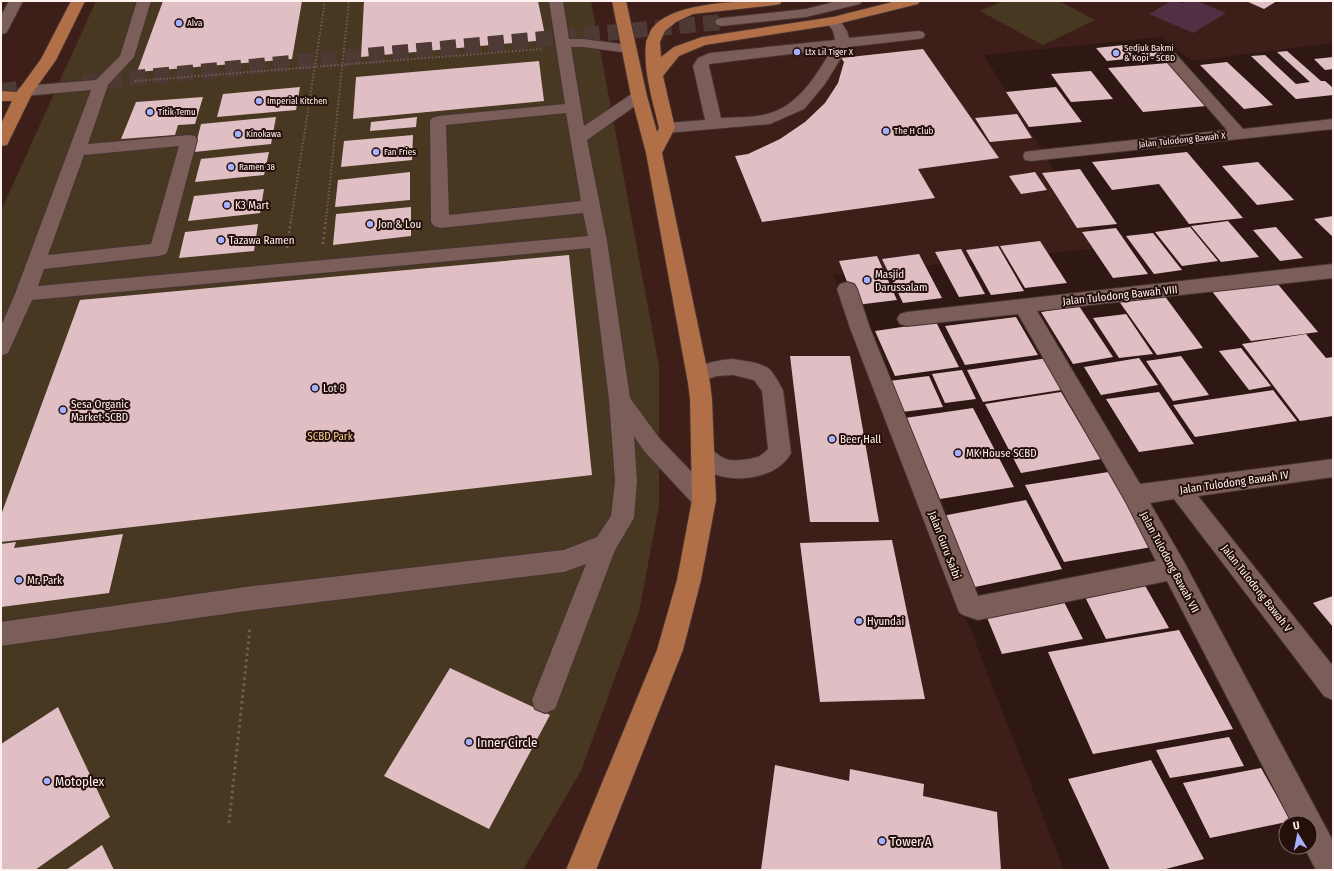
<svg xmlns="http://www.w3.org/2000/svg" width="1334" height="871" font-family="'Fira Sans Condensed',sans-serif">
	<rect width="100%" height="100%" fill="#2f1814"/>
	<path fill="#3d1e19" d="M1,1H1333V43L1192,61L1161,37L984,55L1101,248L833,275L1064,870H1Z"/>
	<path fill="#483822" d="M96,1H591L659,366V506L639,612L581,771L523,870H1V211Z
		M1003,1H1059L1095,20L1043,45L980,11Z"/>
	<path fill="#532f44" d="M1171,1L1183,3L1186,1H1197L1226,13L1193,33L1149,14Z"/>
	<path fill="#e0bfc4" d="M163,1H302L292,59L137,72Z
		M364,1H538L546,40L361,57Z
		M1246,1H1277L1264,9Z
		M1124,45L1136,58L1107,61L1096,48Z
		M1157,45L1169,58L1148,60L1136,47Z
		M923,49L999,158L918,169L935,198L762,222L735,156L748,154L780,139L805,122L825,103L838,83L844,62L841,58Z
		M1287,51L1321,81H1325L1333,88V95L1296,99L1251,56L1265,55L1296,84L1310,82L1277,52Z
		M1333,57V69L1325,70L1314,59Z
		M539,61L544,101L353,119L356,77Z
		M1227,62L1273,105L1244,109L1200,65Z
		M1168,63L1206,106L1143,112L1108,68Z
		M1091,71L1113,99L1071,102L1051,74Z
		M300,87L296,110L217,117L223,94Z
		M1056,87L1082,122L1029,127L1006,92Z
		M203,97L195,124L178,125L175,135L121,139L136,102Z
		M1017,114L1032,138L990,142L975,118Z
		M276,117L271,144L194,152L201,124Z
		M417,117L416,127L370,131L371,122Z
		M413,135L412,160L341,167L344,141Z
		M269,152L264,175L195,182L201,159Z
		M1187,152L1243,218L1189,224L1159,184L1112,190L1092,162Z
		M1258,162L1294,200L1257,205L1222,166Z
		M1080,169L1117,224L1077,228L1042,173Z
		M410,172V200L335,207L338,180Z
		M1035,172L1047,190L1021,194L1009,176Z
		M264,189L260,213L188,221L194,196Z
		M411,207V236L333,245L336,214Z
		M1333,216V237L1314,219Z
		M1228,221L1259,257L1221,262L1191,226Z
		M258,224L254,251L179,258L185,232Z
		M1190,227L1218,261L1182,266L1155,232Z
		M1276,227L1303,258L1280,261L1253,230Z
		M1116,228L1148,274L1113,278L1082,232Z
		M1153,233L1182,270L1154,274L1126,236Z
		M1040,241L1067,283L1025,288L1000,246Z
		M998,246L1024,291L991,295L966,250Z
		M961,249L985,294L959,297L935,252Z
		M919,254L942,298L903,303L882,259Z
		M569,255L592,475L1,542V515L80,300Z
		M877,256L897,300L856,305L839,261Z
		M1276,282L1318,332L1251,341L1211,290Z
		M1161,291L1203,348L1157,355L1116,297Z
		M1079,306L1113,357L1073,364L1041,312Z
		M1126,314L1153,354L1119,358L1093,318Z
		M1016,317L1038,355L965,365L945,326Z
		M936,322L959,367L895,376L875,331Z
		M1306,334L1326,358L1333,357V416L1300,421L1242,344Z
		M1241,348L1271,386L1249,390L1219,351Z
		M790,356H850L879,522H810Z
		M1181,356L1209,395L1173,401L1146,361Z
		M1048,358L1067,389L983,402L967,370Z
		M1139,358L1158,385L1101,395L1084,367Z
		M962,370L976,399L945,403L932,374Z
		M929,376L943,407L902,412L889,381Z
		M1273,390L1297,421L1195,437L1173,405Z
		M1061,392L1101,459L1021,473L985,404Z
		M1159,392L1194,444L1139,452L1106,399Z
		M973,408L1014,487L940,499L905,418Z
		M1115,471L1158,546L1064,562L1025,485Z
		M1026,500L1062,569L975,587L942,516Z
		M123,534L109,593L1,607V544L16,542L14,548Z
		M892,540L925,699L820,702L800,543Z
		M1143,582L1169,628L1106,639L1083,593Z
		M1333,596V627L1313,603Z
		M1064,602L1083,639L1002,654L986,615Z
		M1179,630L1233,729L1093,754L1048,652Z
		M450,668L550,715L489,829L384,776Z
		M58,707L110,817L35,870H1V744Z
		M1229,737L1244,766L1170,778L1156,750Z
		M1151,760L1204,859L1162,870H1110L1068,779Z
		M775,765L849,781L850,769L924,784L923,796L997,812L1001,870H761Z
		M1261,768L1291,821L1210,838L1183,783Z
		M102,845L114,870H66Z"/>
	<g fill="none" stroke-linecap="round" stroke-linejoin="round">
		<path stroke="#4e3935" stroke-width="16" stroke-dasharray="16 8" stroke-linecap="butt" d="M82,83L722,22
			M1,91L48,86"/>
		<defs>
			<path id="minor" d="M9,1H23L8,30L6,33L1,34V16Z
				M137,1H151L134,57L108,85L88,144L189,135L195,136L197,140L168,250L166,254L159,256L44,269L38,286L588,236L583,213L440,228L434,226L431,222L430,121L432,118L438,116L565,104L549,1H563L569,39H583L629,45L634,46L636,49L634,52L629,53L583,47H571L584,126L633,93L639,91L645,93L647,96L645,99L587,140L607,241L630,398L660,439L712,493L716,500L712,507L704,510L696,507L644,451L634,436L637,481L634,518L615,550L555,709L545,713L535,709L532,700L586,564L564,572L253,610L1,646V622L253,586L564,550L597,537L611,516L615,481L609,400L590,248L32,300L8,353L1,356V326L15,294L91,90L25,96L19,94L17,91L19,88L25,86L96,80L120,56ZM566,113L581,201L449,215L446,125ZM179,146L151,244L48,255L84,155Z
				M838,1H862L860,4L806,17L722,26L717,25L715,22L717,19L722,18L806,9Z
				M833,17L838,18L847,31L849,38L918,31L923,32L925,35L923,38L918,39L848,47L825,84L804,109L770,124L667,133L661,131L659,128L661,125L667,123L705,120L693,66L698,58L710,53L835,40L833,31L826,21L828,18ZM832,49C816,75 799,106 767,114C753,118 735,117 721,118L709,66V64Z
				M1169,51L1174,52L1243,129L1333,119V129L1031,161L1025,160L1023,156L1025,152L1031,151L1227,130L1164,58L1162,55L1164,52Z
				M1333,264V278L1037,311L1140,484L1333,459V477L1198,496L1333,666V700L1324,696L1174,499L1150,503L1183,560L1333,841V870H1316L1304,847H1310V823H1292L1167,581L978,620L963,615L959,612L850,328L837,289L840,284L847,282L854,284L857,289L870,328L978,596L1156,561L1126,502L1018,314L907,326L900,324L897,319L900,314L907,312Z
				M733,359C744,361 759,362 768,368C774,372 779,384 783,390L791,453C775,485 708,488 692,455L695,448C711,443 713,454 726,459C733,462 750,459 758,457C762,455 765,452 768,449L762,391L754,380L733,375L717,376L697,383L690,381L687,375L690,369C705,364 716,360 733,359Z"/>
			<path id="major" d="M71,1H85L56,60L33,92L9,141L7,145L1,146V124L12,101H1V91L17,92L41,59Z
				M612,1H626L647,96L657,132L659,128C653,101 643,72 646,43C646,40 649,36 650,32C667,0 748,1 782,1L780,4L775,5L693,14L676,22L665,31L660,42L661,57L674,47L702,37L833,17L896,1H920L918,4L833,25L705,45L679,56L663,76L675,128L662,153L710,383L712,399L716,500L701,580L683,650L596,870H566L657,650L677,580L692,500L690,399L688,383L646,153L631,96Z"/>
		</defs>
		<use href="#minor" stroke="#453331" stroke-width="2"/>
		<use href="#major" stroke="#453331" stroke-width="2"/>
		<path stroke="#715d5a" stroke-width="2" stroke-dasharray="1.5 2" stroke-linecap="butt" d="M135,81L541,49
			M291,220L325,1
			M326,220L349,1"/>
		<path stroke="#715d5a" stroke-width="2.5" stroke-dasharray="2 3" stroke-linecap="butt" d="M323,244L326,219
			M287,248L291,219"/>
		<path stroke="#715d5a" stroke-width="3" stroke-dasharray="2.5 3.5" stroke-linecap="butt" d="M229,823L250,627"/>
		<use href="#minor" fill="#7b5e59" fill-rule="evenodd"/>
		<use href="#major" fill="#b06f46" fill-rule="evenodd"/>
	</g>
	<g fill="#a5b1fc" stroke="#250f0b" stroke-width="1.5">
		<circle cx="179" cy="23" r="4"/>
		<circle cx="797" cy="52" r="4"/>
		<circle cx="1116" cy="53" r="4"/>
		<circle cx="259" cy="101" r="4"/>
		<circle cx="150" cy="112" r="4"/>
		<circle cx="886" cy="131" r="4"/>
		<circle cx="238" cy="134" r="4"/>
		<circle cx="376" cy="152" r="4"/>
		<circle cx="231" cy="167" r="4"/>
		<circle cx="227" cy="205" r="4"/>
		<circle cx="370" cy="224" r="4"/>
		<circle cx="221" cy="240" r="4"/>
		<circle cx="867" cy="280" r="4"/>
		<circle cx="315" cy="388" r="4"/>
		<circle cx="63" cy="410" r="4"/>
		<circle cx="832" cy="439" r="4"/>
		<circle cx="958" cy="453" r="4"/>
		<circle cx="19" cy="580" r="4"/>
		<circle cx="859" cy="621" r="4"/>
		<circle cx="469" cy="742" r="4"/>
		<circle cx="47" cy="781" r="4"/>
		<circle cx="882" cy="841" r="4"/>
	</g>
	<g text-anchor="middle" stroke-width="4" stroke-linejoin="round" paint-order="stroke">
		<g font-size="9" fill="#fff1ee" stroke="#250f0b" text-anchor="start">
			<text x="187" y="26">Alva</text>
			<text x="1124" y="51">Sedjuk Bakmi<tspan x="1124" dy="10">&amp; Kopi - SCBD</tspan></text>
			<text x="805" y="55">Ltx Lil Tiger X</text>
			<text x="267" y="104">Imperial Kitchen</text>
			<text x="158" y="115">Titik Temu</text>
			<text x="894" y="134">The H Club</text>
			<text x="246" y="137">Kinokawa</text>
			<text x="384" y="155">Fan Fries</text>
			<text x="239" y="170">Ramen 38</text>
		</g>
		<g font-size="9" fill="#fff1ee" stroke="#250f0b">
			<text transform="translate(1182 140) rotate(-6)" y="3">Jalan Tulodong Bawah X</text>
		</g>
		<g font-size="11" fill="#fff1ee" stroke="#250f0b" text-anchor="start">
			<text x="235" y="209">K3 Mart</text>
			<text x="378" y="228">Jon &amp; Lou</text>
			<text x="229" y="244">Tazawa Ramen</text>
			<text x="875" y="278">Masjid<tspan x="875" dy="13">Darussalam</tspan></text>
			<text x="323" y="392">Lot 8</text>
			<text x="71" y="408">Sesa Organic<tspan x="71" dy="13">Market SCBD</tspan></text>
			<text x="840" y="443">Beer Hall</text>
			<text x="966" y="457">MK House SCBD</text>
			<text x="27" y="584">Mr. Park</text>
			<text x="867" y="625">Hyundai</text>
		</g>
		<g font-size="11" fill="#fff1ee" stroke="#250f0b">
			<text transform="translate(1120 295) rotate(-6)" y="4">Jalan Tulodong Bawah VIII</text>
			<text transform="translate(1234 482) rotate(-8)" y="4">Jalan Tulodong Bawah IV</text>
			<text transform="translate(945 545) rotate(69)" y="4">Jalan Guru Saibi</text>
			<text transform="translate(1170 562) rotate(62)" y="4">Jalan Tulodong Bawah VII</text>
			<text transform="translate(1257 588) rotate(52)" y="4">Jalan Tulodong Bawah V</text>
		</g>
		<g font-size="11" fill="#f7cd91" stroke="#250f0b">
			<text x="330" y="440">SCBD Park</text>
		</g>
		<g font-size="13" fill="#fff1ee" stroke="#250f0b" text-anchor="start">
			<text x="477" y="747">Inner Circle</text>
			<text x="55" y="786">Motoplex</text>
			<text x="890" y="846">Tower A</text>
		</g>
	</g>
	<rect width="1334" height="871" fill="none" stroke="#fff1ee" stroke-width="4"/>
	<g transform="translate(1298 835) rotate(350)"><circle r="19" fill="#250f0b" stroke="#7c6966"/>
	<path d="M0-3L7 15L0 10L-7 15Z" fill="#a5b1fc"/>
	<text y="-6" font-size="11" font-weight="bold" text-anchor="middle" fill="#fff1ee">U</text>
	</g>
</svg>
